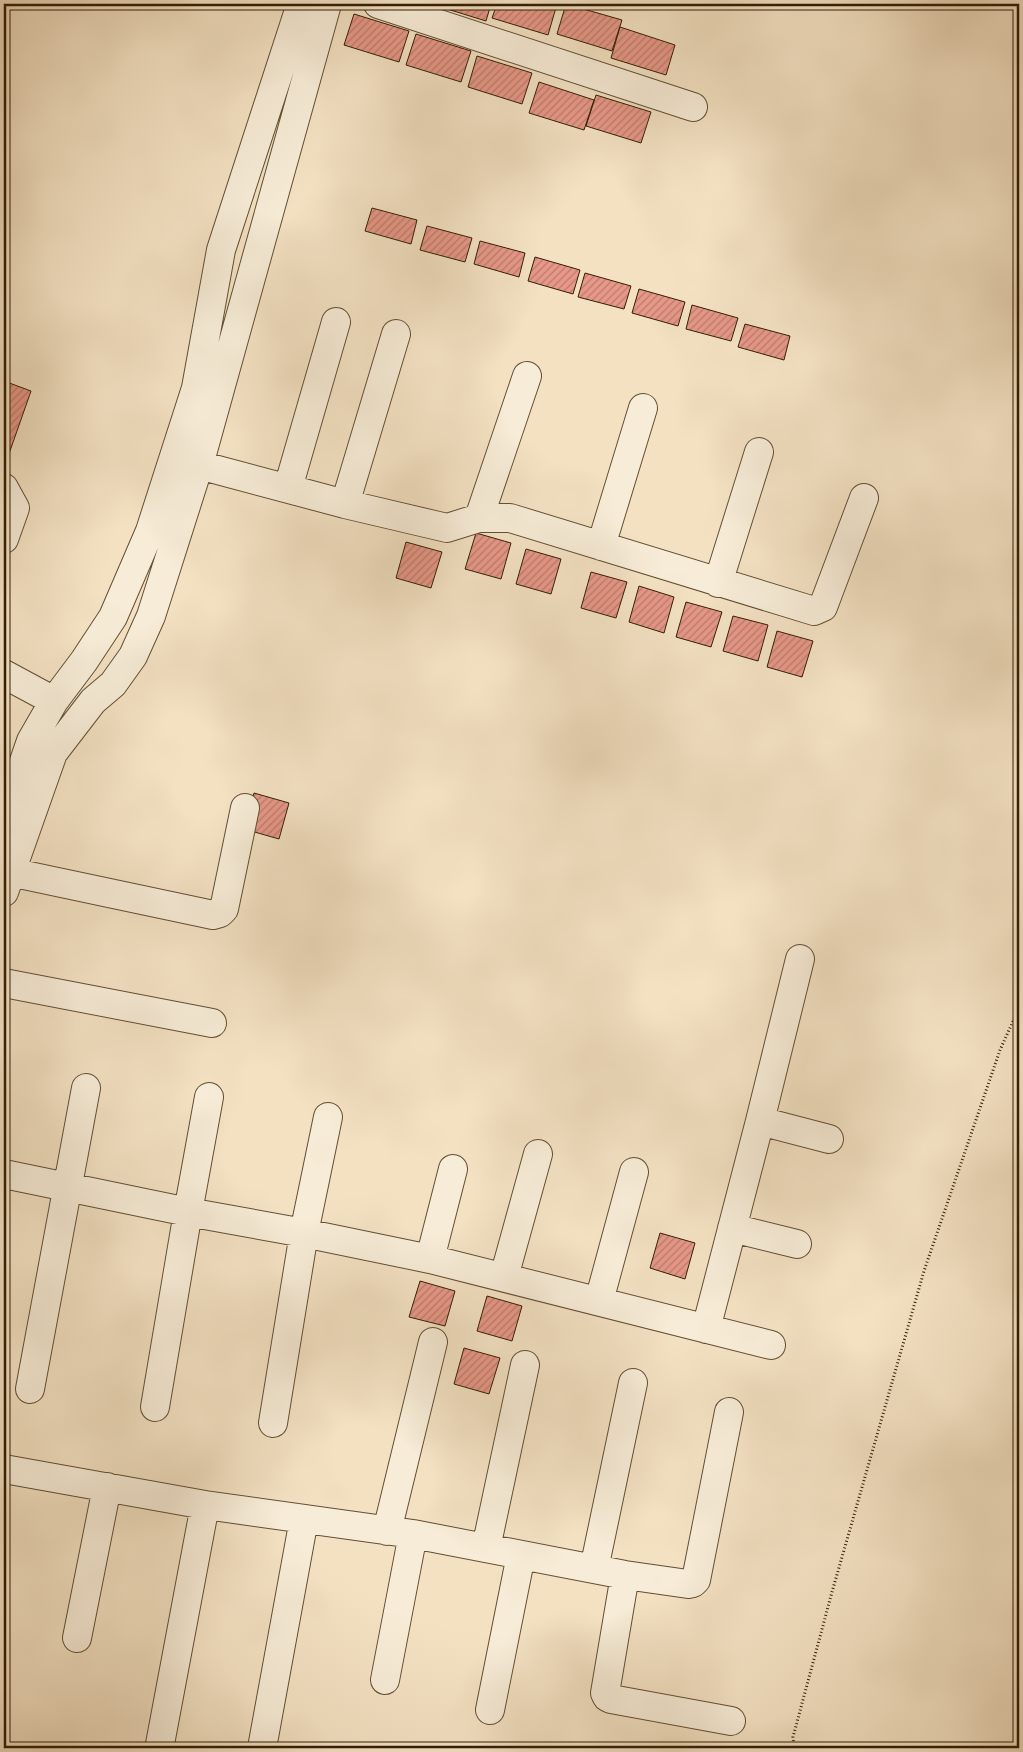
<svg xmlns="http://www.w3.org/2000/svg" width="1023" height="1752" font-family="'IM FELL DW Pica',serif">
	<defs>
		<pattern id="building-hatch" width="6" height="6" patternUnits="userSpaceOnUse" patternTransform="scale(1.25)"><rect width="6" height="6" fill="#e79888"/><path d="M-1 1l2-2M0 6l6-6M5 7l2-2" fill="none" stroke="#bc7b6d"/></pattern>
	</defs>
	<rect width="100%" height="100%" fill="#f3e1c2"/>
	<filter id="stains"><feTurbulence type="fractalNoise" baseFrequency=".004" numOctaves="4"/><feColorMatrix values="0 0 0 0 .2 0 0 0 0 .09 0 0 0 0 .02 0 0 0 .5 -.17"/></filter>
	<radialGradient id="worn" r=".72"><stop offset=".6" stop-color="#630" stop-opacity="0"/><stop offset="1" stop-color="#630" stop-opacity=".3"/></radialGradient>
	<path fill="url(#building-hatch)" stroke="#321e05" d="M431,4H491L486,21Z
		M497,4H557L548,35L492,18Z
		M566,4L622,20L612,51L557,34Z
		M354,14L409,31L399,62L344,45Z
		M620,27L675,45L666,75L611,58Z
		M416,34L471,51L461,82L406,65Z
		M477,56L532,73L522,104L468,87Z
		M539,82L594,100L584,130L529,113Z
		M596,95L651,112L641,143L586,126Z
		M372,208L417,220L411,244L365,231Z
		M427,226L472,238L465,262L420,250Z
		M480,241L525,253L519,277L474,264Z
		M535,257L580,270L573,294L528,281Z
		M585,273L631,286L624,309L578,297Z
		M639,289L685,302L678,326L632,313Z
		M692,305L738,318L731,341L686,329Z
		M745,324L790,336L784,360L738,347Z
		M4,381L31,391L4,468Z
		M476,533L511,543L501,579L465,569Z
		M406,542L442,552L431,588L396,578Z
		M526,549L561,559L551,594L516,584Z
		M591,572L627,582L616,618L581,608Z
		M639,586L674,597L664,633L629,622Z
		M686,602L722,612L711,647L676,637Z
		M733,616L768,625L758,661L723,651Z
		M777,631L813,641L802,677L767,667Z
		M254,793L289,803L279,839L244,829Z
		M660,1233L695,1243L685,1279L650,1268Z
		M420,1281L455,1291L445,1326L409,1317Z
		M487,1296L522,1306L512,1341L477,1331Z
		M464,1348L500,1358L489,1394L454,1384Z"/>
	<g fill="none" stroke-linecap="round" stroke-linejoin="round">
		<defs>
			<path id="minor" d="M378,4L693,107
				M199,465L345,504L447,528L479,518H510L814,611L823,607L864,498
				M4,488L15,508L4,539
				M288,488L336,322
				M345,504L396,334
				M479,518L527,376
				M601,546L643,408
				M718,583L759,452
				M4,674L54,701
				M4,819L31,741L54,701L84,661L113,617L150,531L196,388L221,250L301,4
				M10,872L213,915L220,913L224,909L245,808
				M4,892L53,753L93,701L113,684L133,656L151,616L199,465L327,4
				M4,983L212,1023
				M760,1121L829,1139
				M4,1174L188,1212L304,1233L430,1259L771,1345
				M732,1228L797,1244
				M430,1259L453,1169
				M504,1277L538,1154
				M599,1301L634,1172
				M706,1329L760,1121L800,959
				M30,1389L86,1088
				M155,1407L188,1212L209,1097
				M273,1423L304,1233L328,1117
				M4,1469L205,1505L413,1534L625,1575L688,1584L693,1583L696,1580L729,1412
				M387,1531L433,1342
				M486,1548L525,1365
				M594,1569L633,1383
				M625,1575L605,1693L607,1697L611,1699L731,1721
				M77,1638L107,1487
				M385,1680L413,1534
				M490,1710L521,1555
				M160,1744L205,1505
				M262,1748L304,1519"/>
		</defs>
		<use href="#minor" stroke="#624f34" stroke-width="30"/>
		<path stroke="#321e05" stroke-width="3" stroke-dasharray="1 2.5" stroke-linecap="butt" d="M794,1748L793,1737L832,1592L924,1271L1000,1050L1019,1008"/>
		<use href="#minor" stroke="#f7ecd7" stroke-width="28"/>
	</g>
	<rect width="1023" height="1752" fill="none" stroke="#f3e1c2" stroke-width="20"/>
	<rect x="5" y="5" width="1013" height="1742" fill="none" stroke="#321e05" stroke-width="2.5"/>
	<rect x="10" y="10" width="1003" height="1732" fill="none" stroke="#321e05"/>
	<rect width="100%" height="100%" filter="url(#stains)"/>
	<rect width="100%" height="100%" fill="url(#worn)"/>
</svg>
